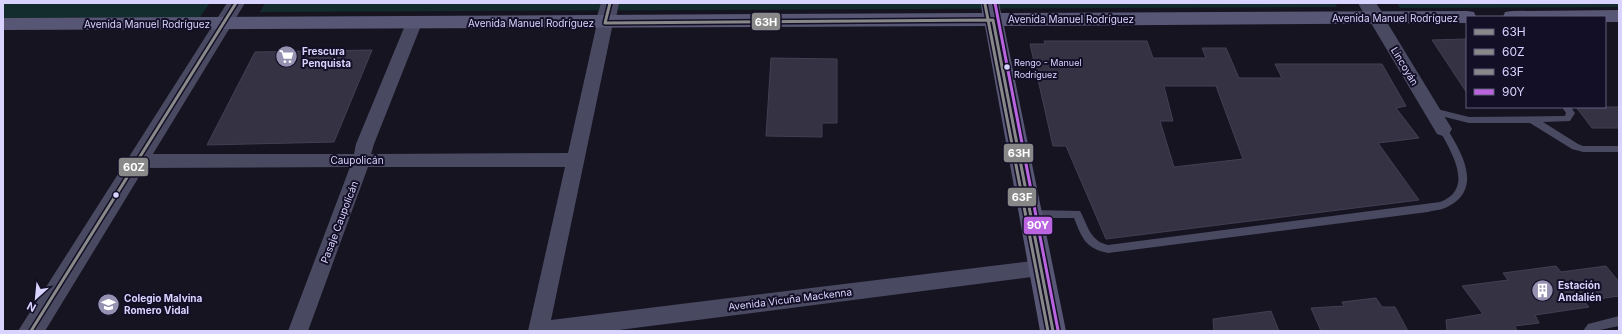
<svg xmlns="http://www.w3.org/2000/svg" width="1622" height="334" font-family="Inter,sans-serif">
	<rect width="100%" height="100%" fill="#161421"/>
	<path fill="#132c2d" d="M3,3H210L200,17L3,18Z
		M265,3H1335L1337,7L260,12Z
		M1397,3H1619V7L1400,8Z"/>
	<path fill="#343243" stroke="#433f54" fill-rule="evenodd" d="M1467,39V93L1432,40Z
		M1044,41H1147L1153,58H1206L1202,48H1226L1239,78H1282L1275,64H1382L1406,106L1396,108L1419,138L1378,143L1419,200L1106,239L1066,146H1053L1030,44H1045ZM1164,86H1216L1243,159L1174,167L1160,121H1173Z
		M372,50L334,142L207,145L255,52Z
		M771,58L837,59V123H822V137L766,136Z
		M1576,107H1619V128H1592Z
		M1556,266L1561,272L1606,266L1619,282V296L1584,301L1589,307L1535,315L1539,323L1515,326L1517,331H1447L1446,320L1483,314L1462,286L1508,280L1503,273Z
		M1376,298L1382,307H1395L1408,331H1321L1311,308L1344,306L1342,302Z
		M1271,311L1279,331H1214L1213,319Z"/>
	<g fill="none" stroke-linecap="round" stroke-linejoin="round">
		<path fill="#4a4962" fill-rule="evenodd" d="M1562,107H1571L1575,113L1570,121L1543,122L1578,144L1583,146H1619V152H1583L1572,149L1530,123H1469L1433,114L1429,111L1433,108L1469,117L1565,116L1566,113Z
			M1443,126L1446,127C1460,150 1484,187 1449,206C1443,210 1435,210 1428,212L1108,253C1085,248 1082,238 1074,218H1031L1028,217L1026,214L1028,211L1031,210L1080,211C1088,226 1090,241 1108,245L1440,202C1476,189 1450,150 1439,129Z
			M1619,316V326L1595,331H1583L1588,324Z"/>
		<path fill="#4a4962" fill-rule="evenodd" d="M1376,13L1382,14L1449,124L1452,129L1449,134L1443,136L1437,134L1368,18L1370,14Z
			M414,18L420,19L422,23L374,144L371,154L568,153L597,23L599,19L605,18L611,19L613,23L551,320L1040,260L1047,262L1050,268L1047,274L1040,276L611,331H528L565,167H368L308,331H288L350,167L137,168L131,166L128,161L131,156L137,154H354L356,144L406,23L408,19Z"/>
		<path fill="#4a4962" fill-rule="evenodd" d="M227,3H245L45,331H18Z
			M601,3H619L615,23L612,28L605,29L598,28L595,23Z
			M1358,3H1376L1386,18L1383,23L1376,24L1369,23Z"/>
		<path fill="#575674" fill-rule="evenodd" d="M981,3H999L1001,13L1467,11L1474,12L1476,17H1467V23L1004,26L1066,331H1040L985,26L3,30V18L982,13Z
			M1619,10V22H1605V17H1503L1505,12L1512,11Z"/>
		<defs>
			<path id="bus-1" d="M610,3L605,23L993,20L1053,331"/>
			<path id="bus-2" d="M31,331L236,3"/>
			<path id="bus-3" d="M985,4L1048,331"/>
			<path id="bus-4" d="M995,3L1058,330"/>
		</defs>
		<use href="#bus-1" stroke="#130f26" stroke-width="6"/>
		<use href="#bus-2" stroke="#130f26" stroke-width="6"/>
		<use href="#bus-3" stroke="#130f26" stroke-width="6"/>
		<use href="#bus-4" stroke="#130f26" stroke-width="6"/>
		<use href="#bus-1" stroke="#888" stroke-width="3"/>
		<use href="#bus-2" stroke="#898989" stroke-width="3"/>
		<use href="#bus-3" stroke="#888" stroke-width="3"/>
		<use href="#bus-4" stroke="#ba64df" stroke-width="3"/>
	</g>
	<defs>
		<symbol id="supermarket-disc" viewBox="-11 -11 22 22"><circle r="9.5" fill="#9591b1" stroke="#130f26"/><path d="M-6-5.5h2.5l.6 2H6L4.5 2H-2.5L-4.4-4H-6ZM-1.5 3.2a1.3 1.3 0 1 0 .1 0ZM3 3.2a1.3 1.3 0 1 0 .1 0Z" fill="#fff"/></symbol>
		<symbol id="building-disc" viewBox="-11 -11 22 22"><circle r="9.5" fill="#9591b1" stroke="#130f26"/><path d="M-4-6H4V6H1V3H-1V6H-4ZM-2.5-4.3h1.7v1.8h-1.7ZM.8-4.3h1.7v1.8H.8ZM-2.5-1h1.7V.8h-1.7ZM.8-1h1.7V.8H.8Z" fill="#fff"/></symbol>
		<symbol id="school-disc" viewBox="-11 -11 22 22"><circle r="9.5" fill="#9591b1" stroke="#130f26"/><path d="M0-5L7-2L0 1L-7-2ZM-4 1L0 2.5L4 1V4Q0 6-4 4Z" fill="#fff"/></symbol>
	</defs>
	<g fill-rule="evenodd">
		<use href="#supermarket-disc" x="274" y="44" width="25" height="25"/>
		<use href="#building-disc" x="1530" y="278" width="25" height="25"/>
		<use href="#school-disc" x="96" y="292" width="25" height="25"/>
	</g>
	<g fill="#d9d4ff" stroke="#130f26" stroke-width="1.5">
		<circle cx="1007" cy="67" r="3.5"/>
		<circle cx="116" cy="195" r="3.5"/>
	</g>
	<g text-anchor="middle" stroke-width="4" stroke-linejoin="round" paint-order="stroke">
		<g font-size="9" fill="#d9d4ff" stroke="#130f26" text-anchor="start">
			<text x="1014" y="66">Rengo - Manuel<tspan x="1014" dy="12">Rodríguez</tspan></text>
		</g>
		<g font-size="10" fill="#d9d4ff" stroke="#130f26">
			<text x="1395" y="22">Avenida Manuel Rodríguez</text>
			<text x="1071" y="23">Avenida Manuel Rodríguez</text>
			<text x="531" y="27">Avenida Manuel Rodríguez</text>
			<text x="147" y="28">Avenida Manuel Rodríguez</text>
			<text transform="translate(1405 66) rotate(59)" y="4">Lincoyán</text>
			<text x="357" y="164">Caupolicán</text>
			<text transform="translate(339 222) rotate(-69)" y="4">Pasaje Caupolicán</text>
			<text transform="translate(790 299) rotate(-7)" y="4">Avenida Vicuña Mackenna</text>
		</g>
		<g font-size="10" font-weight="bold" fill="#d9d4ff" stroke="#130f26" text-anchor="start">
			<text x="302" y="55">Frescura<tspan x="302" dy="12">Penquista</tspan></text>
			<text x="1558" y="289">Estación<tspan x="1558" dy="12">Andalién</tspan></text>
			<text x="124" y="302">Colegio Malvina<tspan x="124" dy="12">Romero Vidal</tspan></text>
		</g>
	</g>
	<g stroke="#130f26" stroke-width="1.5">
		<rect x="751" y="12" width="30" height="19" rx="4" fill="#888"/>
		<rect x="1003" y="143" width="31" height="20" rx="4" fill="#888"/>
		<rect x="118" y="157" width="31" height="20" rx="4" fill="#898989"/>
		<rect x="1007" y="187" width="30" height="20" rx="4" fill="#888"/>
		<rect x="1023" y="216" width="30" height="19" rx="4" fill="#ba64df"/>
	</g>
	<g font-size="11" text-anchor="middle" font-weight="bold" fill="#fff">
		<text x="766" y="26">63H</text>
		<text x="1019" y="157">63H</text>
		<text x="134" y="171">60Z</text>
		<text x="1022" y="201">63F</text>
		<text x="1038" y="229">90Y</text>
	</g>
	<rect width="1622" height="334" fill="none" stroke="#d9d4ff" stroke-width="8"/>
	<rect x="1466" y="16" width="140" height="92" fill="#130f26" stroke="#625e7d"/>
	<rect x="1474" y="29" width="20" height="6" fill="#888888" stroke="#625e7d"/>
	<text x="1502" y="36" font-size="12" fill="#d9d4ff">63H</text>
	<rect x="1474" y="49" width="20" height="6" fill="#898989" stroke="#625e7d"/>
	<text x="1502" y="56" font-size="12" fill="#d9d4ff">60Z</text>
	<rect x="1474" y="69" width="20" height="6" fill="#888888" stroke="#625e7d"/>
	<text x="1502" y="76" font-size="12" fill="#d9d4ff">63F</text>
	<rect x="1474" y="89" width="20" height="6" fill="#ba64df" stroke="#625e7d"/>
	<text x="1502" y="96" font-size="12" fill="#d9d4ff">90Y</text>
	<g transform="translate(36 298) rotate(207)" stroke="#130f26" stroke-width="3" paint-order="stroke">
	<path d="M0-3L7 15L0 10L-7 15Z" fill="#d9d4ff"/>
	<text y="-6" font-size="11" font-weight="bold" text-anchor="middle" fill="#d9d4ff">N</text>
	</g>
</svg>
